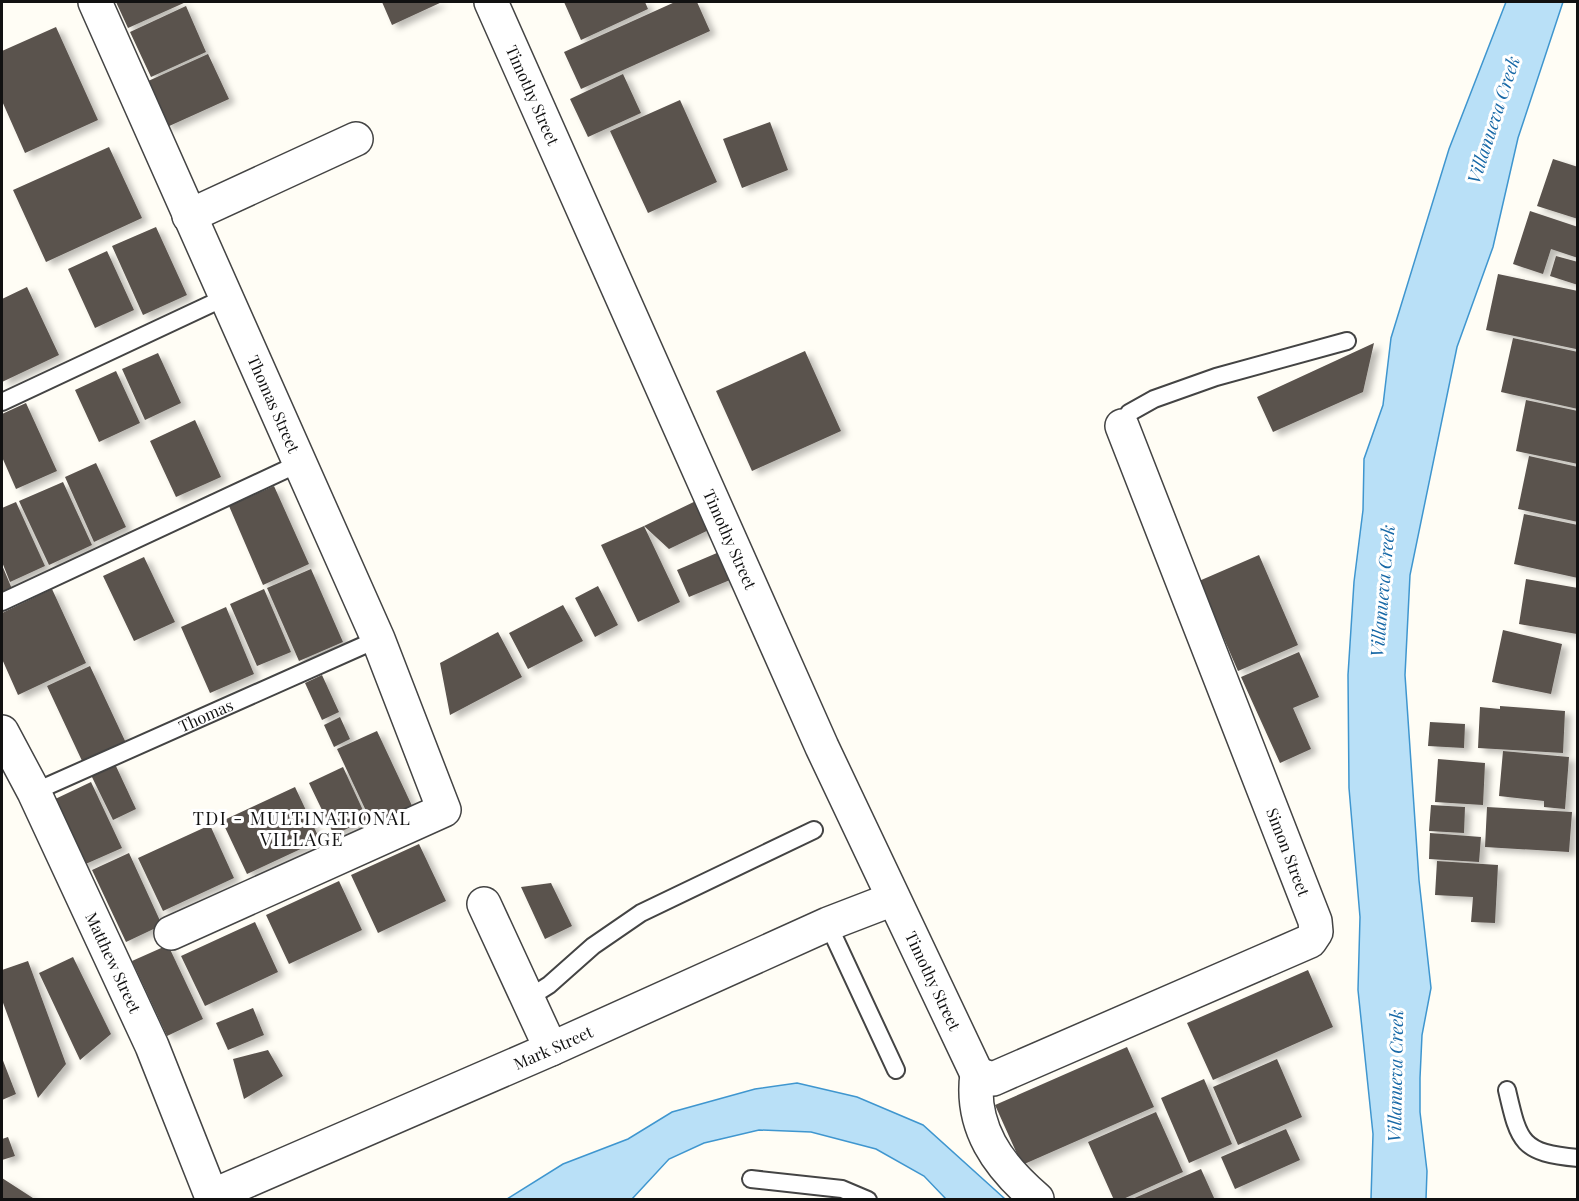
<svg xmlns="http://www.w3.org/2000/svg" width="1579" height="1201" font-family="'Playfair Display',serif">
	<defs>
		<filter id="shadow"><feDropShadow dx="6" dy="4" stdDeviation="3" flood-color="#0004"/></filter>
	</defs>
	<rect width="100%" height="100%" fill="#fffdf5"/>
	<path fill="#b9e0f7" stroke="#3f96cf" stroke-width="1.5" d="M1506,2H1563L1518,138L1493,247L1457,347L1410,575L1405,675L1419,880L1431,988L1422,1035L1420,1078V1112L1427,1171L1426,1199H1371L1373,1134L1358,990L1360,917L1349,788L1348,675L1354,582L1363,510L1364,459L1383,405L1391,338L1449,149Z
		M797,1083L857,1097L923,1125L1005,1199H946L924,1176L876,1149L811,1132L759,1130L704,1143L669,1159L632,1199H507L563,1164L628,1139L672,1112L755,1089Z"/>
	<path fill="#5a524d" filter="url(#shadow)" d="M116,2H186L128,28Z
		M382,2H442L392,25Z
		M564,2H645L648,9L581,40Z
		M675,2H697L710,31L581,89L564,52Z
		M186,6L206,52L151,77L130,32Z
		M56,27L98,120L25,153L2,101V51Z
		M208,54L229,99L167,127L146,82Z
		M623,74L641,113L588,137L570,99Z
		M680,100L717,182L648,213L610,131Z
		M770,122L788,170L742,188L723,139Z
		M109,147L142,218L46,262L13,190Z
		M1553,159L1578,167V219L1537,206Z
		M1530,211L1578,227V258L1551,249L1543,274L1513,264Z
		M156,227L187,295L143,315L112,246Z
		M107,251L134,310L95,328L68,269Z
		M1556,256L1578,262V285L1550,276Z
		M1498,274L1578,291L1576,349L1486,330Z
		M27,287L59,355L2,382V299Z
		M1513,338L1578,352V409L1501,392Z
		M1374,343L1363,392L1273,432L1257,397Z
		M805,351L841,431L752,471L716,391Z
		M158,353L181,403L145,420L122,369Z
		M116,371L140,423L99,442L75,390Z
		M1526,400L1578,411V464L1516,451Z
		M26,403L57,471L16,489L2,457V414Z
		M195,420L221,477L176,497L150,441Z
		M1529,456L1578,467V522L1518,509Z
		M96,463L126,527L94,542L65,477Z
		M63,482L92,545L49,565L19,501Z
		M274,486L309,564L263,585L229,506Z
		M702,498L715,527L669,549L644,526Z
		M16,502L45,566L10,582L2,562V508Z
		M1524,514L1578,525V578L1514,564Z
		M644,526L680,602L638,622L601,545Z
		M731,547L742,575L689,597L677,570Z
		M1259,555L1298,645L1238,671L1199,581Z
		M144,557L175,622L134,641L103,576Z
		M2,565L12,589L2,594Z
		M311,569L343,642L299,661L267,588Z
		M1526,579L1578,588L1577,634L1519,624Z
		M598,586L618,625L595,637L575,598Z
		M52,589L86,663L18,695L2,659V613Z
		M264,589L291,652L257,666L230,604Z
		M563,605L583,641L528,669L509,633Z
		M226,607L254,674L210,693L181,627Z
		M1503,630L1562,644L1551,694L1492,682Z
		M498,632L522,677L450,715L440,663Z
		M1299,652L1319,697L1293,708L1311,749L1280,763L1241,677Z
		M90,666L126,743L83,763L47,686Z
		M322,675L339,712L322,720L305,683Z
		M1500,706L1565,711L1563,753L1478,748L1480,707L1500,709Z
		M340,717L350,739L334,747L324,725Z
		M1430,722L1465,724L1464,748L1428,746Z
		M377,731L414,810L374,828L337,749Z
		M1503,751L1569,757L1565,809L1544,807V801L1499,796Z
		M1438,759L1485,763L1483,805L1435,802Z
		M115,764L136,809L113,820L91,775Z
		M343,767L367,819L334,835L309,783Z
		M91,782L122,848L81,866L51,801Z
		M295,787L320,840L247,874L222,821Z
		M1431,805L1465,807L1464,833L1429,831Z
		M1487,807L1572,812L1569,852L1485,847Z
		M210,825L234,878L163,911L138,858Z
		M1430,833L1481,837L1479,862L1429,859Z
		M419,844L446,901L378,933L351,875Z
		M129,853L162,925L126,942L92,870Z
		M1437,861L1498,865L1495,923L1471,922L1473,897L1435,895Z
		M339,881L362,930L289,964L266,915Z
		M551,883L572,926L545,939L521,887Z
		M255,922L278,972L205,1006L181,956Z
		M168,945L203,1019L167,1036L132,961Z
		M73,957L111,1034L80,1060L39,973Z
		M28,961L66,1064L38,1098L2,1000V970Z
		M1308,970L1333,1027L1213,1080L1187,1023Z
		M253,1008L264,1035L228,1050L216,1023Z
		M1127,1047L1154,1107L1022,1165L995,1105Z
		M268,1050L283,1076L244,1099L233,1059Z
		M2,1058L16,1094L2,1100Z
		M1277,1059L1302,1117L1238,1145L1213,1087Z
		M1204,1079L1232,1144L1189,1163L1161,1098Z
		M1156,1112L1183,1172L1121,1200H1114L1088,1142Z
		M1286,1129L1300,1160L1235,1189L1221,1157Z
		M8,1137L15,1156L2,1160V1139Z
		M1201,1169L1215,1200H1130Z
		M2,1178L36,1200H2Z"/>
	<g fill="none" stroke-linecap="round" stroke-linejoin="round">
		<defs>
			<g id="service">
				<path d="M2,402L226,297"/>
				<path d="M1122,426L1129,413L1154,399L1216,377L1347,341"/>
				<path d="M2,602L300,463"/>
				<path id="s1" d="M34,792L378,639"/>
				<path d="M828,924L896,1070"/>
				<path d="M527,999L549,985L593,946L641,913L814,830"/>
				<path d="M1507,1090C1519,1142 1521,1153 1578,1158"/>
				<path d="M751,1179L842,1189L868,1200"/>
			</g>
			<g id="minor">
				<path id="s2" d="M95,2L378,639L444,810L171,933"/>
				<path id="s3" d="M491,2L822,747L977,1074"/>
				<path d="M189,216L356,139"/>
				<path id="s4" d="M2,732L34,792L152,1046L213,1200"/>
				<path d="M484,904L551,1049"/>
				<path d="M977,1074L993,1079L1310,941L1316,932L1315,921L1122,426"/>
				<path d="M977,1074C970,1127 998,1166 1037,1199"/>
				<path id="s5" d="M212,1196L551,1049L828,924L893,899"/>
			</g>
		</defs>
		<use href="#service" stroke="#444" stroke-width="20"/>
		<use href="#minor" stroke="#444" stroke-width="36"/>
		<use href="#service" stroke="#fff" stroke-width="16"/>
		<use href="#minor" stroke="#fff" stroke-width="33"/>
	</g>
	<g text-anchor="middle" stroke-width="6" stroke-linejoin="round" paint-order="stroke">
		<g font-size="16" fill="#111" stroke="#fff">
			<text dy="6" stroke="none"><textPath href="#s3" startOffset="102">Timothy Street</textPath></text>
			<text dy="6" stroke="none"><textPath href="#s2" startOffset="440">Thomas Street</textPath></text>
			<text dy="6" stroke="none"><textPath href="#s3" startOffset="588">Timothy Street</textPath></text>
			<text dy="6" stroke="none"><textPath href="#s1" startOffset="188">Thomas</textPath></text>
			<text transform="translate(1288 852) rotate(69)" y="6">Simon Street</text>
			<text dy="6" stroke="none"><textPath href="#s4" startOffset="256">Matthew Street</textPath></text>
			<text dy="6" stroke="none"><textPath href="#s3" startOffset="1074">Timothy Street</textPath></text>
			<text dy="6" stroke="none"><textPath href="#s5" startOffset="372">Mark Street</textPath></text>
		</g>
		<g font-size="18" font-style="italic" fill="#1768a6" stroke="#fff">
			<text transform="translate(1494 120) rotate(-72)" y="6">Villanueva Creek</text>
			<text transform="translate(1383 591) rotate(-85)" y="6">Villanueva Creek</text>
			<text transform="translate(1396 1076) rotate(-89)" y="6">Villanueva Creek</text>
		</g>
		<g font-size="18" letter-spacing="1.5" fill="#111" stroke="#fff">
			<text x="302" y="825">TDI - MULTINATIONAL<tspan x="302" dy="21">VILLAGE</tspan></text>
		</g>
	</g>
	<rect width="1579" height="1201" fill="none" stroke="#111111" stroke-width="6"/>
</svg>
